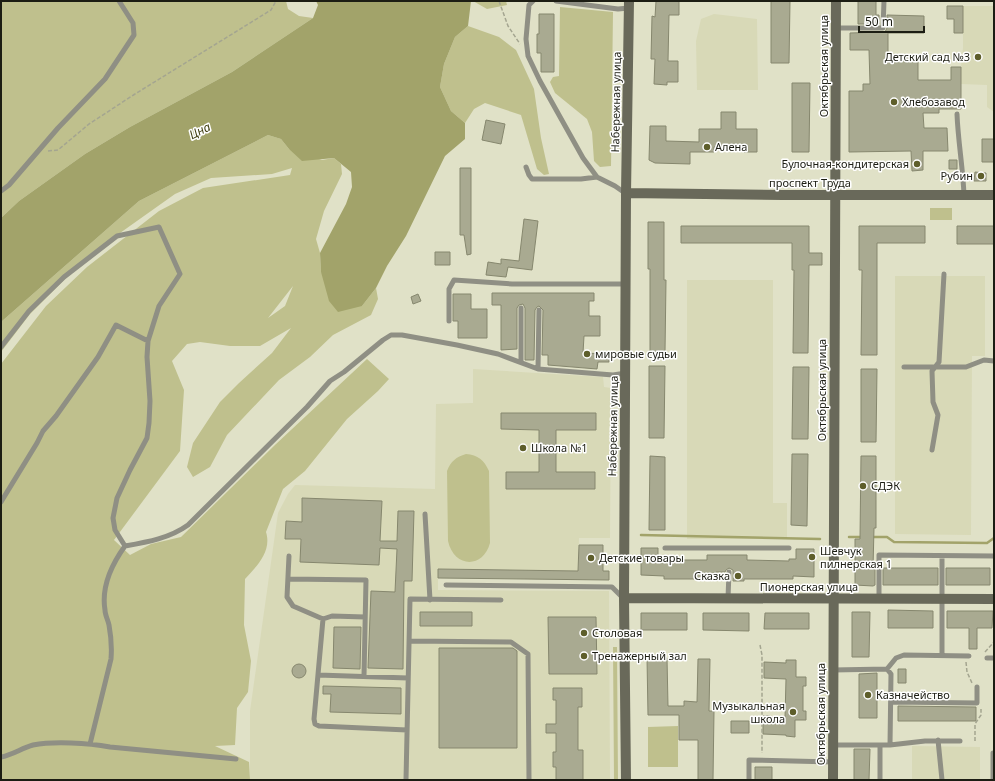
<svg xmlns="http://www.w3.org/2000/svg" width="995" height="781" font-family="'Noto Sans',sans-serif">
	<rect width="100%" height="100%" fill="#e0e1c7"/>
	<path fill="#d8d9b7" d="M963,6H994V112L987,107V85L961,84V67L963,48Z
		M714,14L757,19L758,90H697L696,41L701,19Z
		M895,276H985V356H972L971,535L895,534Z
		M687,280H773V503H787V539H687Z
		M473,369L603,377L604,387L611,388L610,538H579L578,571L438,569V590L609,591L610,780H250V711L278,513L288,494L295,485L435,489L436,404L473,403Z
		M912,746L980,747V780H912Z"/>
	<path fill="#bfc08d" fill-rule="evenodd" d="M1,1H286L288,9L299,16L313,18L232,72L130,127L85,154L19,201L1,218Z
		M473,1H506L507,5L487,9Z
		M560,7L613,12L611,166L600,167L594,161L592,132L587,119L555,93L550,82L553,77L559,76Z
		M468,26L499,37L516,50L534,89L541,138L549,174L544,175L537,169L521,115L485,103L474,109L465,123L451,111L440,87L444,64L455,37Z
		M268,135L281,139L289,149L322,160L334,158L341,164L342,174L324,211L316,239L320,253L321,272L362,306L376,288L378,299L371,315L333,335L310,357L279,380L227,435L210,467L193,477L187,467L193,443L220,402L239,383L272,353L291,328L260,346H230L200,342L187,344L172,361L184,390L180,451L114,540L130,555L151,544L181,537L276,444L367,359L389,379L378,391L347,419L305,471L283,489L266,532C272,551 257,566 245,579L244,625L251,661L248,692L237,708L235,745L215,746L249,762L250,780H1V364L46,306L87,267L159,211L203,188L290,175L292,168L272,174L211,178L175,194L89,255L30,314L1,352V322L139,201ZM293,286L285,306L268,318Z
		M930,208H952V220H930Z
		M466,454C478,455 484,460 489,471L490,543C483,569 454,568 448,541L447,471C451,461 456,457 466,454Z
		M613,647H617L618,780H614Z
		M678,726V767H648V727Z"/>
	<path fill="#a2a36a" d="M316,1H471L468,26L455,37L444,64L440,87L451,111L465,123V139L445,156L406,236L387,266L376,288L362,306L338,312L329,301L321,272L320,253L346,204L352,187L351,172L334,158L302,161L289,149L281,139L268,135L139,201L1,322V218L19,201L85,154L130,127L232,72L313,18L318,5Z"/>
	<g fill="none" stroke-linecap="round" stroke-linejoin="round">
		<path stroke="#a2a36a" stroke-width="2.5" d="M641,535L820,539
			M849,537H863
			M872,537H887L894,542L987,543L994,538"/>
	</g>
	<path fill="#a9aa91" stroke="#86876e" d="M656,1H679V15H669L668,61H678V82H667V85L654,84L655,59H651L652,16L655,17Z
		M771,1H790L789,63H771Z
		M858,1H876V15H879V24H858Z
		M947,6H963V33H954V19H947Z
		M539,14H554V72H541V53H537V34H539Z
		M887,15L924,16V33H888V56H918V80H951V67H961V109H939V113H923L924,128H947L948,151H923V170L912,171L911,151L849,152V91H863V84H870L869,50H850V33L885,32L887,28Z
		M792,83H810L809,152H792Z
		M721,112H736V129H757V152H744V147H714V152H690V164L655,163L649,160L650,126H666V141L699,142V129H721Z
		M486,120L505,124L501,144L482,140Z
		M982,139H994V162H982Z
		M949,160H957V169H949Z
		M460,168H471V254L467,255L464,235H460Z
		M975,172L986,173V181H974Z
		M524,219L538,221L532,270L508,267L506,277L486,275L488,262L501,264V259L519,261Z
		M648,222H664V280H666L665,352H650V269H648Z
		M681,226H809V253H822V265H809L808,353H793L794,270H792V243H681Z
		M859,226H925V243H877V355H861L862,270H859Z
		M957,226H994V244H957Z
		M435,252H450V265H435Z
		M492,293H594V301H589V316H600V336H584L583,353L609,354V362H598L597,369L548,365V355H542L543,310L539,306L537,307L535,310L534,360H525V308L523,304L519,305L517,308V349L501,350V305H492Z
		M418,294L421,301L413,304L411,297Z
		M453,294H471V309H487V338H458V321H453Z
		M649,366H665L664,438H649Z
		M793,367H809L808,439H792Z
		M861,369H877L876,442H861Z
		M501,413H596V430H556V472H595V489H506V472H539V430L501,429Z
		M792,454H808L807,526L791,525Z
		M650,456L665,457V530H649Z
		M861,456H876V528H874L873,568H875V585L873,586L855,585V539H860Z
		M302,498L382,501L380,541H397L398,511H414L412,581H404L403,669L368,668L371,591L395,592L397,549L380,548L379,565L300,562L301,539H285L286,521L302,522Z
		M579,545H603V571H609V580L438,578V569L578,571Z
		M641,548H658V558H665V560H707V555H747V560L789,561V559H796V549H814V577L793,576V579H744V581H733V570L729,568L726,570L725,572H716V579H664V576L641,575Z
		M883,568H938V585H883Z
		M946,568H990V585H946Z
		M888,610L933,611V628H888Z
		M947,611H993L992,628H977V649H969V628H947Z
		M420,612H472V626H420Z
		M852,612H870L869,657H852Z
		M641,613H687V630H641Z
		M703,613H749V631L703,630Z
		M765,613H809V629H764Z
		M548,617H596L597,674H549Z
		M334,627H361L360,669L333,668Z
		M439,648H513L517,651V748H439Z
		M647,658H667L668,706H684V701L697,702L698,659H710L709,711H714L713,780H698V740H679V715H648Z
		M786,660H796V677H806V686H803V711H806V720H795V737L786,736V735L763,734V716H770V718H785L786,679L764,678V662L786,663Z
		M292 671a7 7 0 1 1 14 0a7 7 0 1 1-14 0Z
		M898,669H906V683H898Z
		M877,673V718H859V674Z
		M323,686L401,688V714L330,712L331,694H323Z
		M553,688H582V707H578V750H583V780H556V767H553V752H556V733H546V724H556V700H553Z
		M898,706L976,707V721H898Z
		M731,721H749V733H731Z
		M854,749H870L869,780H854Z
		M755,767H772V780H755Z"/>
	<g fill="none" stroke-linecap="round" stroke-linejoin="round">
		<path stroke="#a4a590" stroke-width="1.5" stroke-dasharray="4 2" stroke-linecap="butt" d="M499,1L508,26L520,44
			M48,151L58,150L89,124L135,94L271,10L276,1
			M760,645L762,655V753
			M985,652L994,642
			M966,662L967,672L972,683
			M975,741V724L981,715V709"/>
		<path stroke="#8f8f84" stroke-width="5" d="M533,1L529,5L526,39L528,56L540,81L583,158L597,177L615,186L625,193
			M556,1L618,9L629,8
			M836,28H883L884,1
			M957,114C958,141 963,168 964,195
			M526,167L529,175L532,179H581L597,177
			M1,191L9,185L58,128L105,79L134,35L133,23L119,1
			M521,308V362
			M449,321V289L454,280L512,284H626
			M1,347L29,311L64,277L117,236L159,227L180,274L159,306L148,341L147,357L150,401L149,423L147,438L130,470L117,498L113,518L115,530L125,546C112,564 101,586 105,610C105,615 108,620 109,625C111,636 112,647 111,659L90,744
			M904,367H966L984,360L994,361
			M538,369L539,310
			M932,450L938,415L933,402L932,371L939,362L944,274
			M1,502L37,443L43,431L56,416L98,357L116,325L148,341
			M425,514L430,600
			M125,546C148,542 170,538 188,525L307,407L330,381L344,372L383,340L391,335H402L457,345L498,354L538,369L613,375L626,373
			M665,548H789
			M289,556L287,597L293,606L323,619L314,719L315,724L319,726L407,730
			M288,579L366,580L364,676
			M446,585L612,587L623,598
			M728,598L729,572
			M879,599V555L994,556
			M323,619L332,616L365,617
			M409,641L511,642L528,654L529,780
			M942,655V556
			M987,658H994
			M887,669L896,658L904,655L969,656
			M833,670L887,669L891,674L890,745
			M318,675L408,678
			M891,702L977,703V687
			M938,740L942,780
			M833,745H890L925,741H960
			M993,753V780
			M1,757C12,755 22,748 33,745C54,741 88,743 110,747L236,759
			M406,780L410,599L501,600
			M749,780V760L833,762
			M880,780V745"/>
		<path stroke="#69695a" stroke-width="10" d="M626,193L783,195H994
			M624,598L994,599
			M626,780L624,598L626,193L629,1
			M833,780L836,1"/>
	</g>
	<g fill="#5e5e2b" stroke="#fff" stroke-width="1.5">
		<circle cx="978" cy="57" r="4"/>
		<circle cx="894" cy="102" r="4"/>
		<circle cx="707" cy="147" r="4"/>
		<circle cx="917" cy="164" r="4"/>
		<circle cx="981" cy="176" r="4"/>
		<circle cx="587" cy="354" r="4"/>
		<circle cx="523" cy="448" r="4"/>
		<circle cx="863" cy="486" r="4"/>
		<circle cx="812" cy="557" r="4"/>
		<circle cx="591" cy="558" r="4"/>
		<circle cx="738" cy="576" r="4"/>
		<circle cx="584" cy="633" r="4"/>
		<circle cx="584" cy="656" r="4"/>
		<circle cx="868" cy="695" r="4"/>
		<circle cx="793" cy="712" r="4"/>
	</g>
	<g text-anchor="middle" stroke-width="3" stroke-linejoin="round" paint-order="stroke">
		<g font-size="11" fill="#1c1d13" stroke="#fff" text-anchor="start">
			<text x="970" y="61" text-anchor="end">Детский сад №3</text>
			<text x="902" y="106">Хлебозавод</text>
			<text x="715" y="151">Алена</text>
			<text x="909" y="168" text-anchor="end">Булочная-кондитерская</text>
			<text x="973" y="180" text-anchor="end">Рубин</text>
			<text x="595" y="358">мировые судьи</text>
			<text x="531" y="452">Школа №1</text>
			<text x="871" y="490">СДЭК</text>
			<text x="820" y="555">Шевчук<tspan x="820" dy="13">пилнерская 1</tspan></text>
			<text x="599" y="562">Детские товары</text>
			<text x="730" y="580" text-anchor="end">Сказка</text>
			<text x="592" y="637">Столовая</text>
			<text x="592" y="660">Тренажерный зал</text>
			<text x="876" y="699">Казначейство</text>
			<text x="785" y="710" text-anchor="end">Музыкальная<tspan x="785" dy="13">школа</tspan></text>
		</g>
		<g font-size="11" fill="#1c1d13" stroke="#fff">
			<text transform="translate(824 66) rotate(-90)" y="4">Октябрьская улица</text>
			<text transform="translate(616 102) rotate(-89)" y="4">Набережная улица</text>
			<text x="810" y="187">проспект Труда</text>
			<text transform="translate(822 390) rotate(-90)" y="4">Октябрьская улица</text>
			<text transform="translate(613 426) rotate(-89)" y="4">Набережная улица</text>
			<text x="809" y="591">Пионерская улица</text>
			<text transform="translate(821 714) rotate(-90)" y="4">Октябрьская улица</text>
		</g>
		<g font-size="12" font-style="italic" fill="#403f12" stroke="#fff">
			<text transform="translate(200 131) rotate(-27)" y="4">Цна</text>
		</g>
	</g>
	<rect width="995" height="781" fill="none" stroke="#1c1d13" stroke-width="4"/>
	<path d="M859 26v6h65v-6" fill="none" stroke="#1c1d13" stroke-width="2"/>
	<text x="865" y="26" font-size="12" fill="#1c1d13" stroke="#ffffff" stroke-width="3" paint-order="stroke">50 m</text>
</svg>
